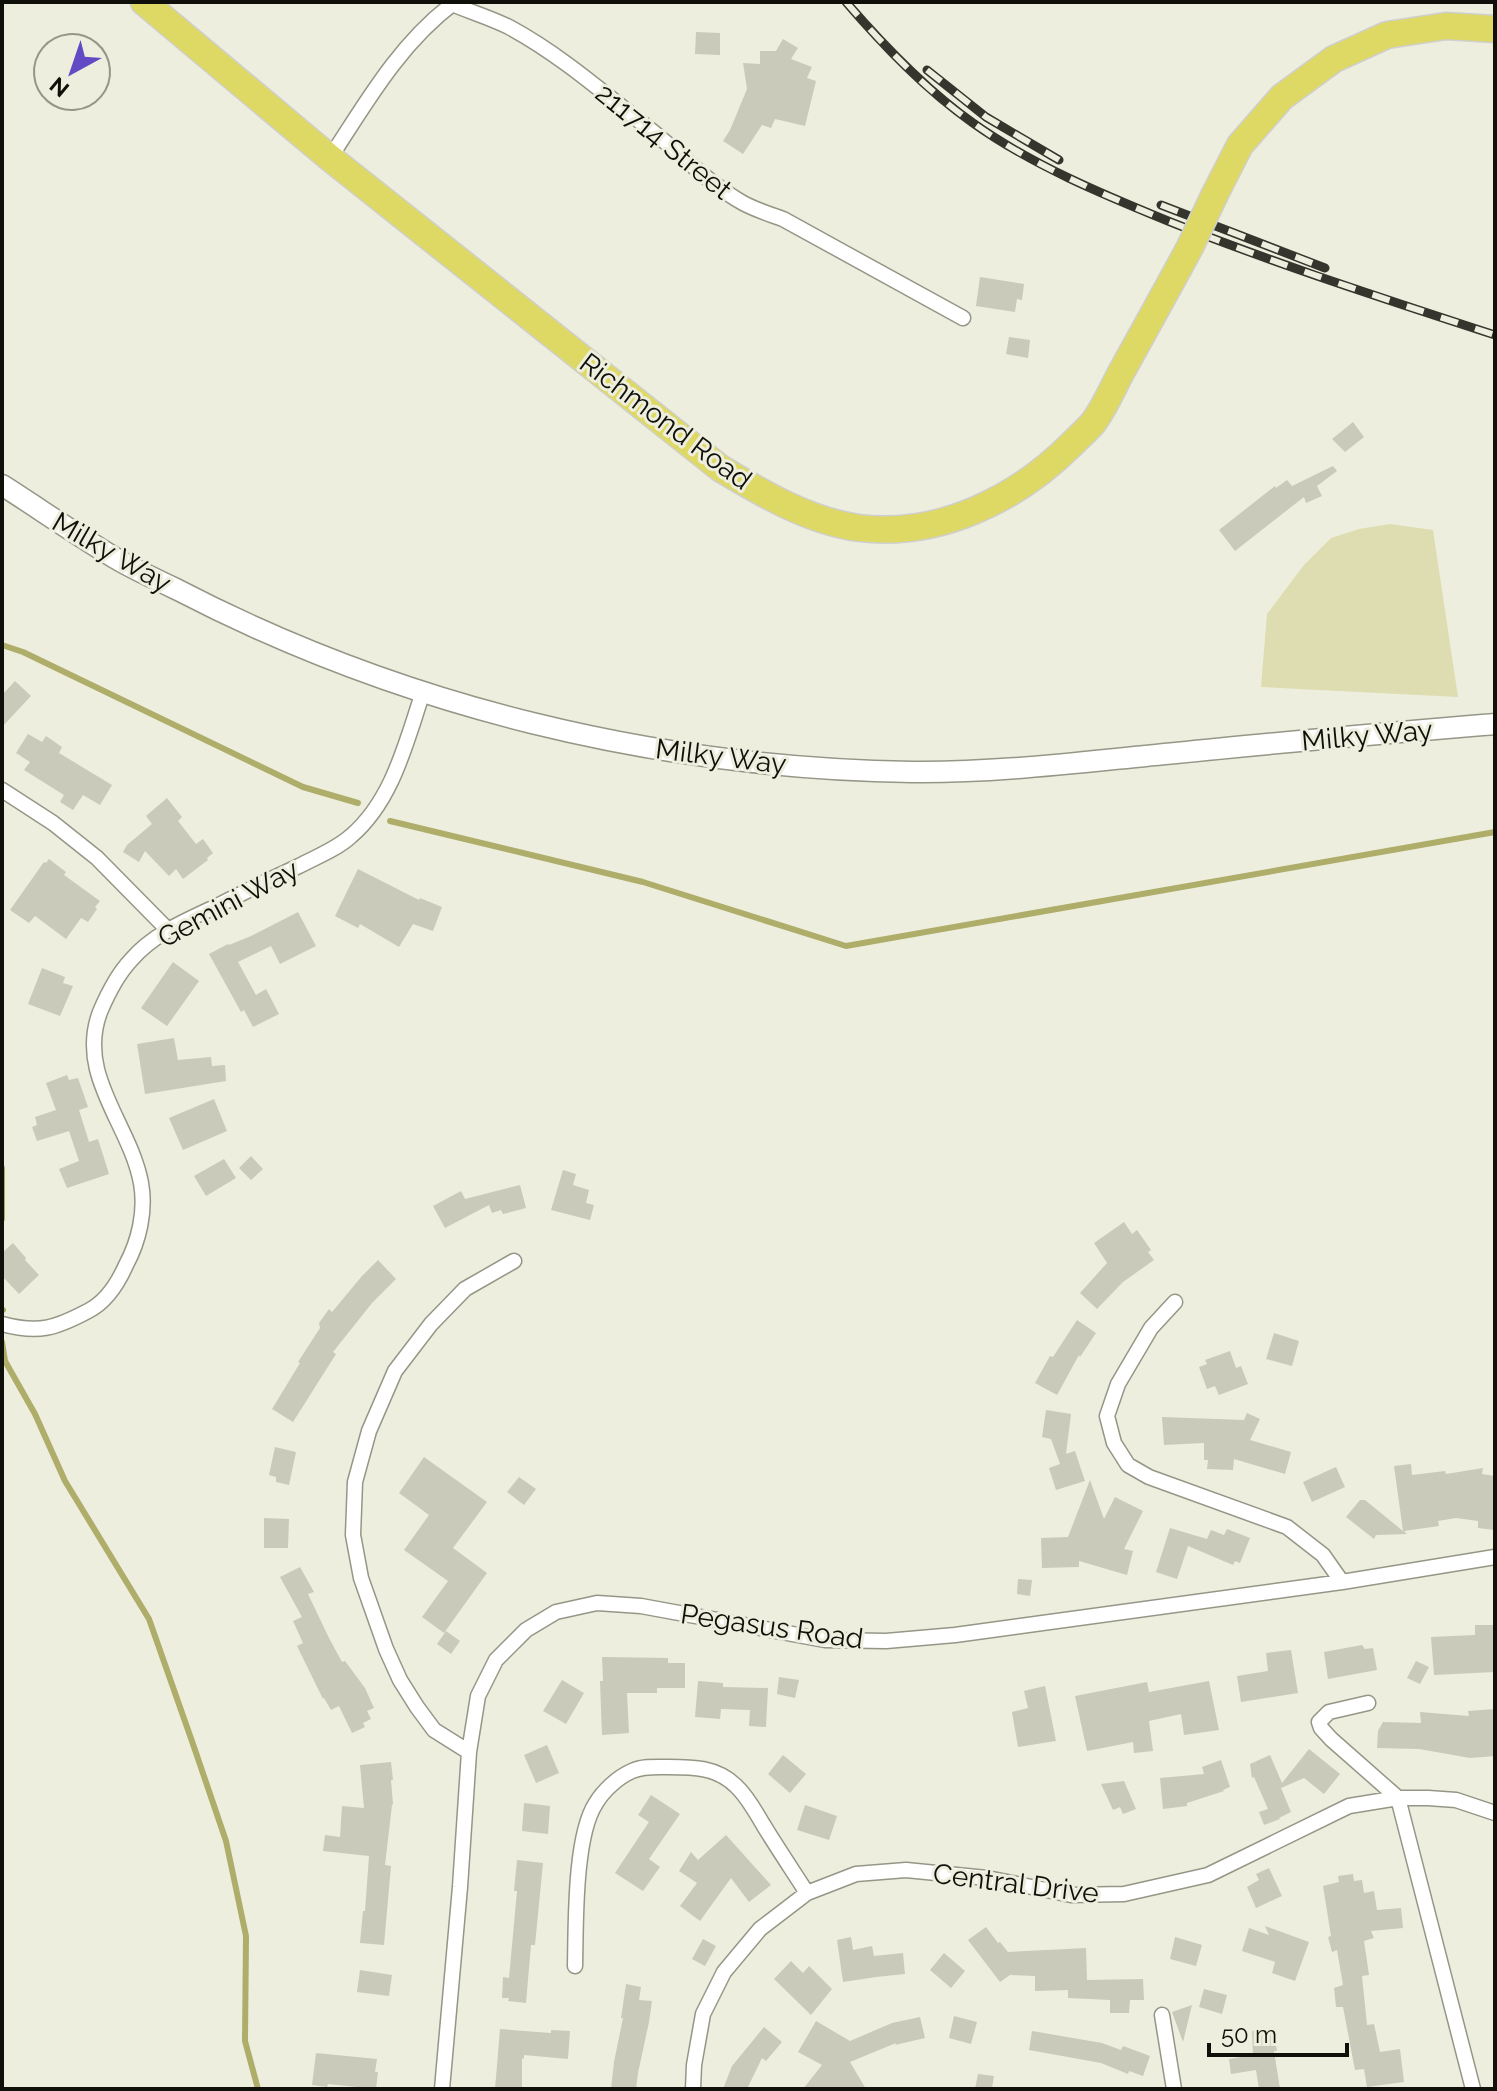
<svg xmlns="http://www.w3.org/2000/svg" width="1497" height="2091" font-family="Raleway,sans-serif">
	<rect width="100%" height="100%" fill="#eeeede"/>
	<path fill="#deddb1" d="M1390,524L1433,530L1458,697L1261,687L1267,614L1304,565L1331,538L1359,529Z"/>
	<g fill="none" stroke-linecap="round" stroke-linejoin="round">
		<path stroke="#afad6a" stroke-width="6" d="M2,645L23,652L303,787L358,803
			M390,821L643,882L846,946L1495,832
			M2,1168V1219
			M2,1309L3,1310
			M2,1342L5,1361L35,1414L65,1481L149,1619L194,1747L226,1841L246,1936L245,2041L258,2089"/>
	</g>
	<path fill="#cacaba" d="M696,32L720,33V55L695,54Z
		M783,39L798,48L791,59L812,67L807,78L816,81L805,126L775,119L771,128L762,125L743,154L723,141L730,130L747,89L743,63L760,64V51H776Z
		M980,277L1024,284L1022,300L1017,299L1015,312L976,306Z
		M1009,337L1030,340L1028,358L1006,354Z
		M1353,422L1364,437L1345,452L1332,439Z
		M1333,466L1337,471L1317,486L1322,496L1306,503L1304,497L1235,551L1219,530L1275,486L1276,488L1287,480L1292,486Z
		M15,681L31,696L2,727V695Z
		M28,734L42,742L46,736L62,747L59,753L112,785L100,805L83,795L73,810L60,802L64,795L24,770L30,762L16,753Z
		M167,798L182,817L178,821L196,844L203,839L213,853L207,858L208,860L183,879L176,869L169,876L145,851L139,862L123,852L127,845L152,824L146,816Z
		M49,859L66,872L64,875L100,901L95,907L97,909L88,922L81,918L66,939L35,916L29,923L10,910L44,862L46,863Z
		M358,869L419,900L420,898L442,907L433,931L413,924L399,947L360,924L358,928L335,916Z
		M298,912L316,946L280,964L271,946L238,962L256,995L266,989L279,1014L253,1027L244,1010L241,1012L209,954L228,944L229,945L251,936Z
		M173,962L199,981L167,1026L141,1008Z
		M42,968L65,977L63,983L73,986L60,1016L28,1004Z
		M174,1038L178,1060L211,1057L212,1066L225,1065L226,1081L145,1094L137,1044Z
		M67,1075L69,1080L78,1078L88,1107L79,1110L89,1142L98,1139L109,1174L67,1188L59,1169L79,1161L69,1131L37,1141L32,1127L37,1125L35,1117L56,1110L46,1083Z
		M214,1099L227,1131L183,1150L169,1118Z
		M251,1156L263,1169L251,1180L239,1168Z
		M224,1159L236,1178L206,1196L194,1176Z
		M563,1170L576,1174L573,1185L589,1190L586,1203L594,1205L590,1220L551,1210Z
		M520,1185L526,1208L503,1214L501,1210L492,1213L489,1205L445,1228L433,1206L461,1191L465,1199Z
		M1124,1222L1132,1234L1137,1230L1151,1250L1148,1252L1154,1260L1123,1282L1097,1309L1080,1293L1107,1263L1094,1243Z
		M13,1243L26,1258L25,1260L39,1275L19,1294L2,1276V1253Z
		M378,1260L396,1279L372,1303L333,1352L336,1354L293,1422L272,1409L300,1363L298,1362L320,1328L319,1323L329,1309L332,1312L362,1276Z
		M1077,1320L1096,1333L1080,1357L1079,1355L1057,1395L1035,1383L1050,1356L1053,1357Z
		M1274,1333L1299,1341L1292,1366L1266,1359Z
		M1230,1351L1236,1368L1241,1366L1248,1384L1219,1395L1215,1386L1207,1389L1199,1367L1207,1364L1205,1360Z
		M1046,1410L1071,1414L1066,1454L1075,1451L1085,1481L1056,1490L1049,1468L1060,1464L1051,1439L1042,1437Z
		M1247,1413L1260,1419L1250,1440L1291,1452L1285,1474L1234,1459L1233,1470L1207,1469L1208,1460H1204V1443L1164,1445L1162,1417L1244,1420Z
		M275,1447L296,1452L289,1485L276,1482V1477L269,1475Z
		M424,1457L487,1502L453,1548L487,1573L444,1633L422,1617L448,1581L404,1550L429,1515L399,1493Z
		M1411,1464L1412,1475L1445,1471L1446,1474L1483,1468L1482,1474L1495,1476V1530L1478,1528V1521L1456,1518L1438,1521L1439,1526L1404,1531L1407,1534L1376,1535L1374,1539L1346,1517L1360,1500H1365L1403,1531L1394,1466Z
		M1336,1467L1345,1487L1312,1502L1303,1482Z
		M519,1477L536,1489L524,1505L507,1492Z
		M1090,1480L1104,1519L1115,1497L1143,1511L1124,1549L1133,1551L1127,1575L1079,1561V1567L1042,1568L1041,1538L1068,1537Z
		M264,1518L289,1519L288,1548H264Z
		M1170,1528L1207,1539L1211,1530L1224,1535L1227,1529L1250,1538L1240,1563L1235,1561L1233,1565L1188,1546L1177,1579L1156,1572Z
		M300,1567L314,1592L308,1594L329,1638L342,1662L345,1661L365,1688L374,1708L367,1711L371,1719L363,1723L365,1727L352,1733L339,1706L331,1710L324,1698L323,1699L297,1646L303,1643L293,1621L302,1617L280,1577Z
		M1018,1579L1032,1580L1030,1596L1017,1594Z
		M1475,1625H1495V1672L1434,1675L1431,1637L1475,1635Z
		M446,1631L460,1641L451,1654L437,1644Z
		M1362,1645L1365,1649L1373,1648L1377,1670L1328,1679L1324,1652Z
		M1291,1650L1298,1693L1241,1702L1237,1676L1268,1671L1266,1653Z
		M602,1657L668,1658V1663H685V1688H657V1693H627L629,1733L602,1735L600,1681H603Z
		M1416,1661L1429,1667L1420,1684L1407,1678Z
		M779,1677L799,1680L795,1698L777,1694Z
		M562,1680L584,1693L566,1724L543,1711Z
		M698,1681L723,1683V1687L768,1688L766,1727L749,1726L750,1710L721,1709L720,1719L695,1717Z
		M1209,1681L1219,1730L1184,1735L1181,1714L1149,1721L1153,1751L1134,1753L1133,1742L1087,1751L1075,1696L1147,1682L1149,1692Z
		M1045,1686L1056,1741L1018,1747L1012,1712L1028,1708L1024,1691Z
		M1495,1709V1756L1470,1758L1419,1749L1377,1748L1378,1731L1383,1722L1421,1723L1420,1712L1469,1716L1468,1711Z
		M547,1745L559,1773L536,1783L524,1755Z
		M1309,1749L1340,1774L1324,1794L1304,1778L1281,1788L1291,1812L1279,1818L1280,1819L1264,1825L1259,1812L1268,1809L1254,1777L1252,1778L1250,1764L1270,1755L1282,1783Z
		M783,1755L806,1774L790,1793L768,1774Z
		M1221,1760L1230,1787L1223,1790L1224,1791L1187,1803V1806L1163,1809L1160,1778L1204,1774L1202,1767Z
		M391,1762L393,1780H391L393,1804L392,1805L385,1865L391,1866L384,1945L360,1943L363,1911H365L369,1856L323,1851L325,1835L340,1837L342,1806L364,1808L360,1765Z
		M1124,1781L1136,1809L1123,1814L1120,1807L1113,1810L1101,1784Z
		M651,1795L680,1814L649,1859L660,1867L643,1891L615,1873L649,1822L638,1815Z
		M524,1803L550,1806L548,1834L522,1831Z
		M805,1805L837,1816L829,1840L797,1830Z
		M726,1835L771,1885L749,1902L731,1878L700,1921L680,1906L697,1883L679,1871L691,1852L698,1860Z
		M517,1860L543,1863L535,1945H531L526,2003L508,2001L509,1998H502L503,1977L509,1978L517,1891H514Z
		M1269,1868L1282,1896L1256,1908L1247,1887L1259,1880L1256,1874Z
		M1353,1874L1354,1881L1362,1880L1364,1893L1374,1891L1377,1910L1401,1908L1403,1928L1371,1931L1374,1938L1364,1941L1369,1975L1362,1976L1367,2025L1374,2024L1380,2052L1400,2049L1404,2082L1367,2087L1364,2069L1355,2070L1343,2007H1336L1334,1988L1343,1985L1337,1950L1332,1952L1328,1937L1331,1936L1323,1886L1339,1882L1338,1876Z
		M1265,1926L1309,1942L1295,1981L1272,1973L1275,1962L1242,1951L1249,1928L1269,1935Z
		M986,1927L998,1943L1000,1942L1008,1952L1086,1948L1087,1980L1143,1979L1144,2000H1130L1129,2013H1110V2000L1068,1998V1990L1035,1991V1976L1010,1975L1000,1982L968,1940Z
		M851,1937L853,1950L872,1946L874,1956L903,1953L905,1974L876,1977L843,1982L837,1940Z
		M1175,1937L1202,1945L1196,1966L1170,1959Z
		M703,1939L716,1946L705,1966L692,1959Z
		M944,1953L965,1971L951,1988L930,1970Z
		M791,1961L803,1973L809,1966L832,1989L811,2015L774,1979Z
		M360,1970L392,1975L389,1996L357,1992Z
		M626,1984L641,1987L639,2000L652,2001L649,2022L638,2073L636,2089H611L614,2062L623,2018H621Z
		M1204,1989L1227,1995L1222,2014L1199,2007Z
		M1192,2005L1183,2042L1172,2012Z
		M954,2016L977,2022L971,2044L949,2038Z
		M920,2017L925,2038L895,2045L896,2043L850,2062L866,2089H803L822,2065L798,2052L816,2021L850,2041L892,2023Z
		M764,2027L782,2042L766,2061L762,2058L747,2089H723L732,2066Z
		M1273,2027L1277,2051H1274L1280,2089H1259L1256,2070L1231,2074L1229,2059L1253,2055L1252,2031Z
		M500,2029L551,2033V2030L570,2031L568,2059L524,2055V2059L522,2058V2089H495Z
		M1032,2031L1102,2043L1121,2050L1123,2046L1150,2056L1143,2076L1129,2071L1128,2074L1101,2063L1029,2050Z
		M316,2053L377,2059L375,2072H378L376,2089L328,2084L327,2087L312,2085Z
		M978,2074L994,2076L992,2089H975Z"/>
	<g fill="none" stroke-linecap="round" stroke-linejoin="round">
		<defs>
			<path id="street" d="M452,4C471,12 491,18 509,27C561,55 606,95 652,131C682,155 709,184 743,203C756,210 769,214 783,219L963,318
				M330,158C367,101 400,43 455,2
				M2,790L53,823L97,858L168,930
				M1175,1302L1151,1328L1118,1384L1107,1416L1114,1443L1128,1465L1149,1477L1287,1527L1323,1555L1342,1582
				M2,1324C39,1334 56,1328 88,1311C106,1302 118,1283 126,1265C139,1241 146,1211 141,1183C130,1124 76,1075 100,1012C108,993 117,975 131,960C153,934 187,920 217,906C244,892 271,879 299,866C316,857 337,849 351,836C393,800 406,742 423,692
				M1368,1703L1329,1712L1319,1722L1321,1728L1331,1739L1398,1798L1473,2089
				M469,1752L434,1730L417,1707L400,1680L386,1649L361,1578L353,1535L355,1482L369,1431L395,1371L431,1324L465,1289L514,1261
				M575,1966C576,1926 574,1836 596,1803C603,1791 618,1777 632,1771C643,1766 656,1767 668,1767C693,1767 717,1767 736,1786C748,1797 756,1813 764,1826C778,1849 793,1871 807,1893
				M1162,2015L1174,2089
				M442,2089L460,1887L469,1752L478,1696L496,1660L526,1630L556,1612L597,1603L641,1606L825,1640L886,1641L955,1635L1342,1582L1495,1557
				M693,2089L694,2065L703,2014L724,1972L760,1929L807,1893L856,1874L906,1870L987,1878L1071,1895L1124,1894L1208,1875L1349,1806L1398,1798H1428L1456,1800L1495,1813"/>
			<path id="secondary" d="M2,485C41,510 80,537 120,561C138,571 157,580 176,589C403,707 656,768 912,772C1000,773 1089,761 1176,753C1282,742 1389,733 1495,724"/>
			<path id="highway" d="M144,2L330,158L720,468C763,494 809,521 859,528C939,538 1017,499 1072,444C1079,437 1087,430 1093,423C1105,407 1113,387 1123,369C1145,329 1168,288 1190,247
				M1215,194L1240,145L1282,97L1334,59L1387,35L1446,26L1495,29"/>
		</defs>
		<use href="#street" stroke="#969687" stroke-width="17"/>
		<use href="#secondary" stroke="#969687" stroke-width="23"/>
		<use href="#highway" stroke="#cfcfce" stroke-width="29"/>
		<use href="#street" stroke="#fff" stroke-width="14"/>
		<use href="#secondary" stroke="#fff" stroke-width="20"/>
		<use href="#highway" stroke="#ded964" stroke-width="26"/>
		<defs>
			<path id="rail" d="M846,2C884,46 925,89 973,123C1032,165 1102,194 1168,221C1276,264 1385,299 1495,335
				M927,70L986,117L1059,160
				M1161,205L1325,268"/>
		</defs>
		<use href="#rail" stroke="#35352d" stroke-width="9"/>
		<use href="#rail" stroke="#eeeede" stroke-width="6" stroke-dasharray="18" stroke-linecap="butt"/>
		<defs>
			<path id="highway-bridge" d="M1190,247L1215,194"/>
		</defs>
		<use href="#highway-bridge" stroke="#cfcfce" stroke-width="29" stroke-linecap="butt"/>
		<use href="#highway-bridge" stroke="#ded964" stroke-width="26"/>
	</g>
	<g text-anchor="middle" stroke-width="6" stroke-linejoin="round" paint-order="stroke">
		<g font-size="28" fill="#10100a" stroke="#eeeede">
			<text transform="translate(664 141) rotate(39)" y="10">211714 Street</text>
			<text transform="translate(666 421) rotate(37)" y="10">Richmond Road</text>
			<text transform="translate(112 552) rotate(30)" y="10">Milky Way</text>
			<text transform="translate(1367 735) rotate(-5)" y="10">Milky Way</text>
			<text transform="translate(721 756) rotate(7)" y="10">Milky Way</text>
			<text transform="translate(228 903) rotate(-28)" y="10">Gemini Way</text>
			<text transform="translate(772 1626) rotate(8)" y="10">Pegasus Road</text>
			<text transform="translate(1016 1883) rotate(7)" y="10">Central Drive</text>
		</g>
	</g>
	<rect width="1497" height="2091" fill="none" stroke="#10100a" stroke-width="8"/>
	<g transform="translate(72 72) rotate(220)"><circle r="38" fill="#eeeede" stroke="#959589" stroke-width="2"/>
	<path d="M0-6L14 30L0 20L-14 30Z" fill="#614ac3"/>
	<text y="-12" font-size="22" font-weight="bold" text-anchor="middle" fill="#10100a">N</text>
	</g>
	<path d="M1209 2043v12h138v-12" fill="none" stroke="#10100a" stroke-width="4"/>
	<text x="1221" y="2043" font-size="24" fill="#10100a" stroke="#eeeede" stroke-width="6" paint-order="stroke">50 m</text>
</svg>
